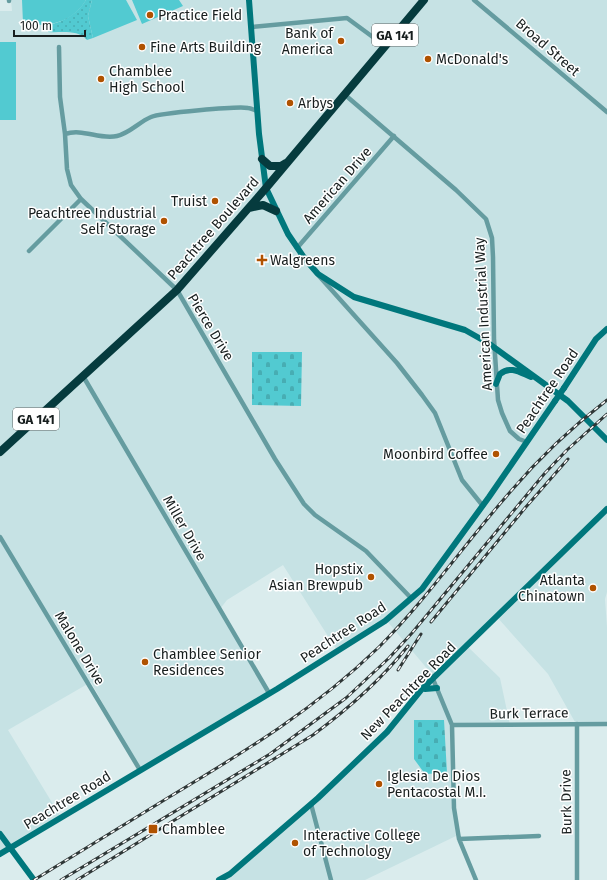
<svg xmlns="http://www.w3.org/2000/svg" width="607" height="880" font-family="'Fira Sans',sans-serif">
	<defs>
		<pattern id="cemetery-stones" width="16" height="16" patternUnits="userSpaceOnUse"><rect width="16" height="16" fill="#52cad1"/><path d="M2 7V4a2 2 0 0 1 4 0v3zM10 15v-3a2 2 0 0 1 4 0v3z" fill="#47adb3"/></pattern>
		<pattern id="park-dots" width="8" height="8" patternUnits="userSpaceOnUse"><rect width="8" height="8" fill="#52cad1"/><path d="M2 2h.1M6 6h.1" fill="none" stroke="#47adb3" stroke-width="1.8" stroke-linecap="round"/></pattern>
	</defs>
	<rect width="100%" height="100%" fill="#daeced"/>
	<path fill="#c6e2e4" d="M11,0H607V592L605,599L607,627V722H575L548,674L496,616L466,645L500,678L510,725L453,724L456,836L365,880H220L376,744L435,678L387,621L338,652L283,565L227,600L220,609L269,693L140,770L91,682L8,730L62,819L0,857V11H12Z"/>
	<path fill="#52cad1" d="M22,0H86C72,23 48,28 23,23Z
		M92,0H126L137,20L93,38L88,16Z
		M132,0H179L183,6L142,24Z
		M0,42H16V120H0Z"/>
	<path fill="url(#cemetery-stones)" d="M252,352H302L301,406L252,405Z
		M414,720H444L447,773L425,774L414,759Z"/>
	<path fill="url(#park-dots)" d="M86,0H92L88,16L93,38L87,40C77,29 62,33 48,32L49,25C65,21 77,14 86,0Z"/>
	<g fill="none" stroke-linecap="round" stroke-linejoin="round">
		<path stroke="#659ca0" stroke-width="4.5" d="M9,0V1
			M474,0L607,112
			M252,27L347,18L385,46
			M59,47L60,97L65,134L67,169L71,185L81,199L177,290L275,459L304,504L315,515L366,551L411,598
			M344,94L456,190L486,219L492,238L493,257L494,339L498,400L502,413L510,431L519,439L527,442
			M65,134C83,128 99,140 117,136C130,133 139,122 151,117C160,113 238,106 248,108C251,108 254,110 257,111
			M297,248L394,136
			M29,251L81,199
			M319,276L397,363L422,395L435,413L462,480L483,506
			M83,376L269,693
			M0,537L140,770
			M433,679L452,725L454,808L459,839L476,880
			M577,724V880
			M452,725L607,724
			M311,804L331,880
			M459,839L539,836"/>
		<path stroke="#00777c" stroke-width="6" d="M249,0L259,134L266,188L288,234L305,259L318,274L354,297L465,330L488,343L568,401L607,440
			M496,384L500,374C510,365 521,373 531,377
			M564,388L596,339L607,329
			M425,689L437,688
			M0,834L34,880
			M0,854L277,689L385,621L422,589L489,497L555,401
			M219,880L230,874L318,798L387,732L421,690L607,509"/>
		<path stroke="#063b3e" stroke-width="8" d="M262,159L270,166H281L286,163
			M249,208L263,205L276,211
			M0,452L177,290L266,188L424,0"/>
		<defs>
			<path id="rail" d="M431,622L525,508L568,459
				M398,670L421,634
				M34,880C78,853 122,826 166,799C244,752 313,711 379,647C427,599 466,542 511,491C540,457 572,427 607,400
				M61,880L270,754L346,698L389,658L412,633L545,473L567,450L607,414
				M77,880L313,735C348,709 381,680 408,646"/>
		</defs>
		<use href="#rail" stroke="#2f3737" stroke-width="3"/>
		<use href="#rail" stroke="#fff" stroke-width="1.5" stroke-dasharray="4.5" stroke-linecap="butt"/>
		<path stroke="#00777c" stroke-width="6" d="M555,401L564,388"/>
	</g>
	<g fill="#b05200" stroke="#fff" stroke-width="1.5">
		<circle cx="150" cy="15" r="4"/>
		<circle cx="341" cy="41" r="4"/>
		<circle cx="142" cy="47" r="4"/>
		<circle cx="428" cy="59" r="4"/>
		<circle cx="101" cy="79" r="4"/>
		<circle cx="290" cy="103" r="4"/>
		<circle cx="215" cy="201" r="4"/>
		<circle cx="164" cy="221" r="4"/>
		<path d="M260 254h4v4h4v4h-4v4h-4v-4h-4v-4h4z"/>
		<circle cx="496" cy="454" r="4"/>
		<circle cx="371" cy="577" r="4"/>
		<circle cx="593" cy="588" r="4"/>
		<circle cx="145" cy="662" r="4"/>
		<circle cx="379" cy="784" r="4"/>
		<rect x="148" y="824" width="10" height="10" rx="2"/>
		<circle cx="295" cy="843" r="4"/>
	</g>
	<g text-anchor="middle" stroke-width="3" stroke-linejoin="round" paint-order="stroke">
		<g fill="#fff" stroke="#5d6262" stroke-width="1">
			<rect x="372" y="24" width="46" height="22" rx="3"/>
			<rect x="13" y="408" width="46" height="22" rx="3"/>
		</g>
		<g font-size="13" font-weight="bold" fill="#181f1f">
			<text x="395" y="40">GA 141</text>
			<text x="36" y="424">GA 141</text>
		</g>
		<g font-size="14" fill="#181f1f" stroke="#fff" text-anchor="start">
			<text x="158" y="20">Practice Field</text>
			<text x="333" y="38" text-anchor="end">Bank of<tspan x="333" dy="16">America</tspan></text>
			<text x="150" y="52">Fine Arts Building</text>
			<text x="436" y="64">McDonald's</text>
			<text x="109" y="76">Chamblee<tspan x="109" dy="16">High School</tspan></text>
			<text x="298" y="108">Arbys</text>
			<text x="207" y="206" text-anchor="end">Truist</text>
			<text x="156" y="218" text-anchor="end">Peachtree Industrial<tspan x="156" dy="16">Self Storage</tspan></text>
			<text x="270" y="265">Walgreens</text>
			<text x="488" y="459" text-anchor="end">Moonbird Coffee</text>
			<text x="363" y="574" text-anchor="end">Hopstix<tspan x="363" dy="16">Asian Brewpub</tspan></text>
			<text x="585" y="585" text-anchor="end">Atlanta<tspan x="585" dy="16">Chinatown</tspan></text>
			<text x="153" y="659">Chamblee Senior<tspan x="153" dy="16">Residences</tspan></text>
			<text x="387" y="781">Iglesia De Dios<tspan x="387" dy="16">Pentacostal M.I.</tspan></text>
			<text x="162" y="834">Chamblee</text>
			<text x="303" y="840">Interactive College<tspan x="303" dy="16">of Technology</tspan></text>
		</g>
		<g font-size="14" fill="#181f1f" stroke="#fff">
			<text transform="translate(548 47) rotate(41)" y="5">Broad Street</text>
			<text transform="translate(337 185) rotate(-49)" y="5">American Drive</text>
			<text transform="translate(213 228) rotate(-49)" y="5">Peachtree Boulevard</text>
			<text transform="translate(483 314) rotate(-93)" y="5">American Industrial Way</text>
			<text transform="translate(211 327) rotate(59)" y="5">Pierce Drive</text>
			<text transform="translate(547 391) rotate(-56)" y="5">Peachtree Road</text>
			<text transform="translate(185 528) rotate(60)" y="5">Miller Drive</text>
			<text transform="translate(343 632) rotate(-33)" y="5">Peachtree Road</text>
			<text transform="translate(80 648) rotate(59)" y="5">Malone Drive</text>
			<text transform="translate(408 691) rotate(-46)" y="5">New Peachtree Road</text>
			<text transform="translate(529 713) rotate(-1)" y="5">Burk Terrace</text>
			<text transform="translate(67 800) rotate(-31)" y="5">Peachtree Road</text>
			<text transform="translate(566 802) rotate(-91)" y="5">Burk Drive</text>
		</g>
	</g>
	<path d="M14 30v6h71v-6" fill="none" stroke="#181f1f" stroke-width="2"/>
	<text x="20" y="30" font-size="12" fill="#181f1f" stroke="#ffffff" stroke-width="3" paint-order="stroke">100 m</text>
</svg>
